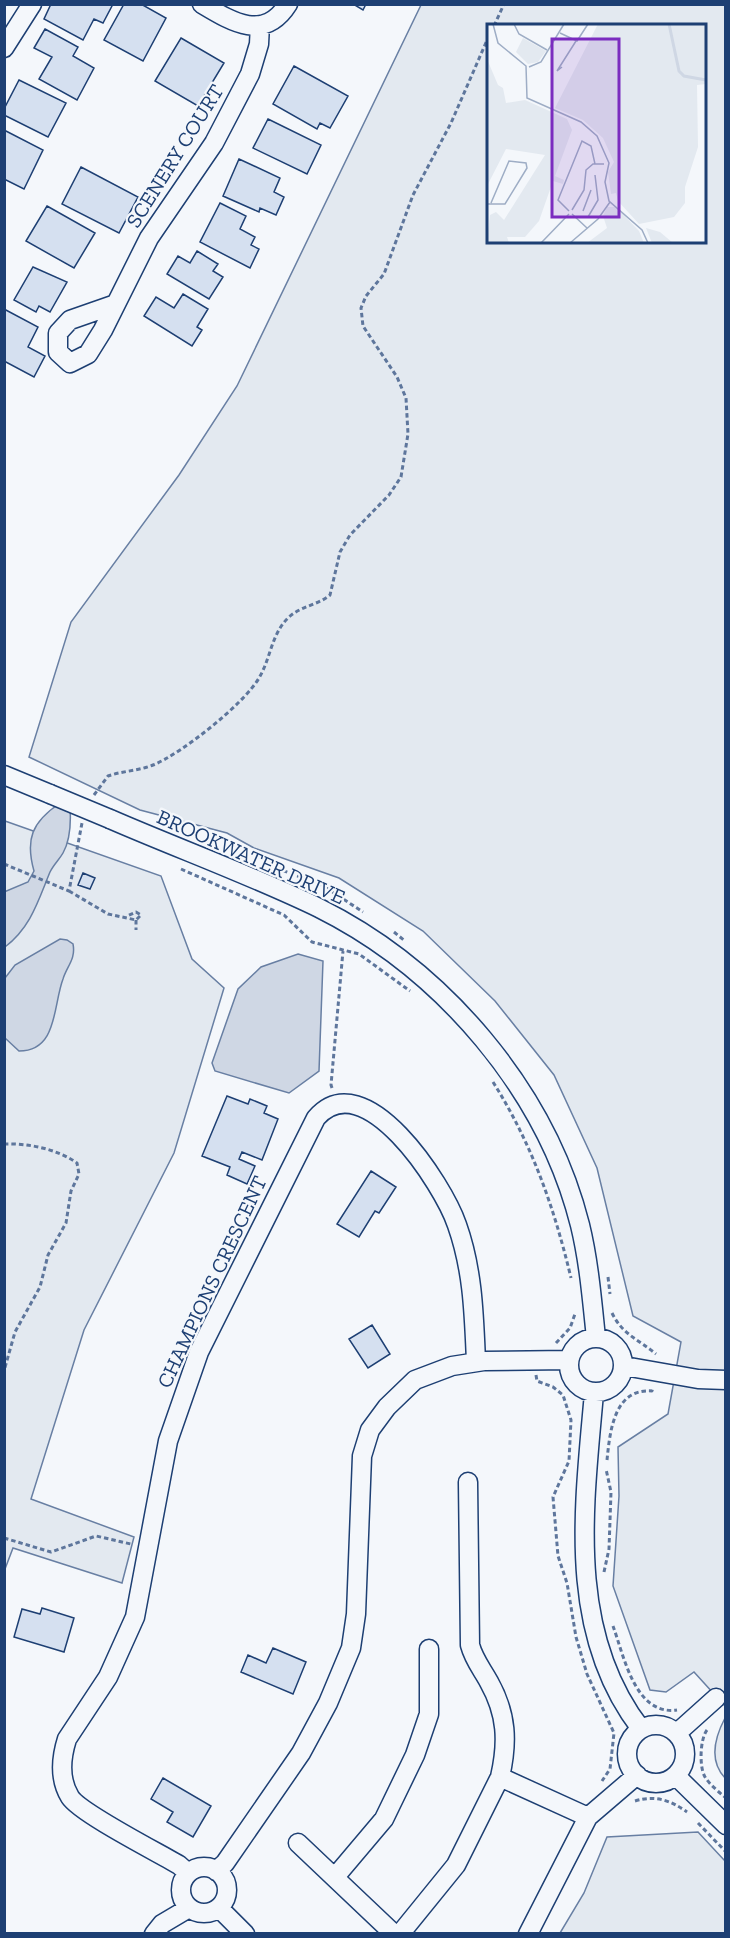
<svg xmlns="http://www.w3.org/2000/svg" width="730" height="1938" font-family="'Zilla Slab',serif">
	<rect width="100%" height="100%" fill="#f4f7fb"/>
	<path fill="#e3e9f0" stroke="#687fa3" stroke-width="1.5" fill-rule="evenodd" d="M421,5H725V1706L694,1672L666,1692L650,1690L613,1586L619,1496L618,1447L668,1414L681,1342L633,1316L597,1168L554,1075L495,1001L423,931L339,878L254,848L227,833L140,810L29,757L71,622L179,475L237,386ZM488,26H704V242H488Z
		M5,821L161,876L192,959L224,988L174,1153L84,1330L31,1499L134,1537L122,1583L13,1548L5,1569Z
		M725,1718V1778C708,1760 715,1737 725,1718Z
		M698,1832L725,1861V1933H560L584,1893L607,1837Z"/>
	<path fill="#cfd7e4" stroke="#687fa3" stroke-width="1.5" d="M60,803L70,807C71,822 71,839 63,853C59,860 54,864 50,872C38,901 31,927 5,947L4,892L28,882L34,871C25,839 32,822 60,803Z
		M60,939L67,940L73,944C76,959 67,966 63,979C53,1005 58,1051 19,1051L5,1038V978L15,965Z
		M298,954L323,961L319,1071L289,1093L215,1071L212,1063L238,989L261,967Z"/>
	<path fill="#d5e0f0" stroke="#1d3f73" stroke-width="1.5" d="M51,4H113L103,23L94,19L83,40L44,19Z
		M124,4H141L166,18L143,61L104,40Z
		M353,4H366L363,10Z
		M45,29L78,47L73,56L94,68L77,100L39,79L52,57L34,48Z
		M181,38L224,63L198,106L155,81Z
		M294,66L348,96L330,128L320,123L317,129L273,104Z
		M19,80L66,103L48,137L4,115V109Z
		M268,119L321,145L307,174L253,148Z
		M4,130L43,150L24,189L4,179Z
		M239,159L280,178L274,192L284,197L276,215L260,208L259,212L223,196Z
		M81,167L138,197L119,233L62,204Z
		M220,203L246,216L240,229L255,237L251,245L259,249L250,268L200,242Z
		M47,206L95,233L74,268L26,241Z
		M197,251L218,264L213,271L223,277L209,299L167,274L178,256L190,263Z
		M33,267L67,282L50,312L39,306L36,312L14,300Z
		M183,294L208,309L197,327L202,330L192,346L144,316L156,297L174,308Z
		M4,309L38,327L28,347L45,356L34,377L4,361Z
		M83,873L95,878L90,889L78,885Z
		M227,1096L248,1104L250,1099L267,1106L264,1113L278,1119L262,1160L242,1152L239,1159L255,1166L247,1184L227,1175L230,1167L202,1156Z
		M371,1171L396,1187L379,1213L375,1211L359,1237L337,1224Z
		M372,1325L390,1354L368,1368L349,1339Z
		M42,1608L74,1618L64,1652L14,1637L22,1609L40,1614Z
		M273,1648L306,1662L293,1694L241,1672L248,1655L266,1663Z
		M163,1778L211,1806L193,1837L167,1822L173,1812L151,1799Z"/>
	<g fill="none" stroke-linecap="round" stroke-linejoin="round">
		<defs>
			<path id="minor" d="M202,4C232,22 264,42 288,4
				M4,48L32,4
				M113,305L70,320L58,333V352L70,363L88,354L103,330L149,238L214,143L250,74L259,44L260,25
				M4,775L50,794
				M110,819C179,849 251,875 319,908C443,970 546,1090 580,1225C589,1262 592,1300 596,1338
				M569 1365a27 27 0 1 1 54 0a27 27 0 1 1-54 0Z
				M624,1366L698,1379L726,1380
				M594,1393C584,1507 566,1632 641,1729
				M627 1754a29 29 0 1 1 58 0a29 29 0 1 1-58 0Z
				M677,1733L716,1698
				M676,1776L726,1825
				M500,1777L588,1817
				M298,1843L394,1934
				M181 1890a23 23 0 1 1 46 0a23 23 0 1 1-46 0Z
				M216,1871L225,1863L301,1753L328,1703L351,1648L356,1614L362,1456L370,1430L387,1407L415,1380L452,1366L484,1361L569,1360
				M188,1873L179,1865C159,1853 80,1813 70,1797C59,1779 61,1758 67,1739L108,1677L135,1617L168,1441L199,1352L316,1118C364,1062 443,1184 457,1225C473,1270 474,1315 476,1362
				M335,1877L384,1819L415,1755L429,1714V1649
				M219,1908L245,1934
				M154,1934L162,1924L189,1908
				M400,1934L456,1865L500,1777C508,1742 507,1714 489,1682C482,1669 474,1660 470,1645L468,1482
				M528,1934L588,1817L637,1775"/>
		</defs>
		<use href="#minor" stroke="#1d3f73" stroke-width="21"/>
		<path stroke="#5e769c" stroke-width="3" stroke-dasharray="4.5 3" stroke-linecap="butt" d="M494,26L504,4
			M94,795L108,776C122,771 138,771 153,765C181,754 244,704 259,678C271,658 271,634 289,617C301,606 318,605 330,595L340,552L350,535L389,495L401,477L408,434L406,398L397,377L363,326L361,308L366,296L384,274L413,195L451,123L488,38
			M4,864L69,891L82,823
			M276,868L322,885L363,912
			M181,869L284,915L312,942L359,954L410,991
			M69,891L108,914L136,920L141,915L136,912L127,916
			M136,920V930
			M394,932L405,941
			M493,1082C532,1144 554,1207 571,1278
			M332,1088L331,1085L343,951
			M4,1144C28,1143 57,1149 77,1163L79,1174L71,1191L66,1223L48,1255L40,1287L15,1332L4,1371
			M608,1277L610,1294
			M612,1313C622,1334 639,1340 656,1354
			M556,1343L570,1328L575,1314
			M536,1375L537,1381L553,1387L563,1395L571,1420L569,1461L553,1497L558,1556L567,1583L576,1637L587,1674L614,1733L610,1769L602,1781
			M607,1460C610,1431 614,1388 652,1391L653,1387
			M4,1538L51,1552L96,1536L131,1544
			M604,1572L609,1549L611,1492L606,1469
			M613,1626C624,1656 635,1716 677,1710
			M707,1730C700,1739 699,1767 705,1777C710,1785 719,1792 726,1798
			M635,1801C655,1795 670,1800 687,1812
			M698,1823L726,1852"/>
		<use href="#minor" stroke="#f4f7fb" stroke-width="18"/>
		<defs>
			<path id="minor-bridge" d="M50,794L110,819"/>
		</defs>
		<use href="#minor-bridge" stroke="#1d3f73" stroke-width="21" stroke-linecap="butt"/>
		<use href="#minor-bridge" stroke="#f4f7fb" stroke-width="18"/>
	</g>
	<g text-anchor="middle" stroke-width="4.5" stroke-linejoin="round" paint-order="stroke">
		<g font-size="21" fill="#1d3f73" stroke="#f4f7fb">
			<text transform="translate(175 156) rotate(-58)" y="7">SCENERY COURT</text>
			<text transform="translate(251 857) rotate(24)" y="7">BROOKWATER DRIVE</text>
			<text transform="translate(212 1282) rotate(-65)" y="7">CHAMPIONS CRESCENT</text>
		</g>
	</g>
	<g transform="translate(487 24)">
		<rect width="219" height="219" fill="#f4f7fb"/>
		<path d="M111,0H219V60L210,61L211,123L198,163V179L187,193L152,200L131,177L129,169L124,170L121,148L127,138L116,114L96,96L68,84ZM36,14L59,27L51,38L41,40L29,28ZM0,35L11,61L16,64L19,79L38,76L80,95L85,106L68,152L77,156L76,160L66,157L52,197L38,213H20L22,219H0L3,191L9,188L17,196L58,131L19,125L0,162ZM120,183H129L152,207L157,219H100L120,204L116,192ZM159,204L173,208L186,219H165Z" fill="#e3e9f0"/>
		<path fill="none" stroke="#cfd7e4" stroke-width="3" d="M182,0L192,47L197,52L219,56"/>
		<path fill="none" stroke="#9eadc5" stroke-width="1.5" d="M6,0L11,19L39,42L40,74L94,98L110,112L122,139L118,158L122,177L155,206L161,219M27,0L32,10L60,26M73,9L90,17L101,0M42,43L54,38L77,0M75,43L70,47L89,17M0,180H18L40,144L39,139L22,137L4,179M85,186L97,166L99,146L106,140H117M82,187L71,176L95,117L104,122L108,140M96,187L104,166M85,190L100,204M101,193L111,176L108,151M54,219L82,190M83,219L111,195L123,178"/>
		<path fill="#7b2cbf" fill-opacity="0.15" stroke="#7b2cbf" stroke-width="3" d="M65,15H132V193H65Z"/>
		<rect width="219" height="219" fill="none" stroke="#1d3f73" stroke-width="3"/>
	</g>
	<rect width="730" height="1938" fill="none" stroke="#1d3f73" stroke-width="12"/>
</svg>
